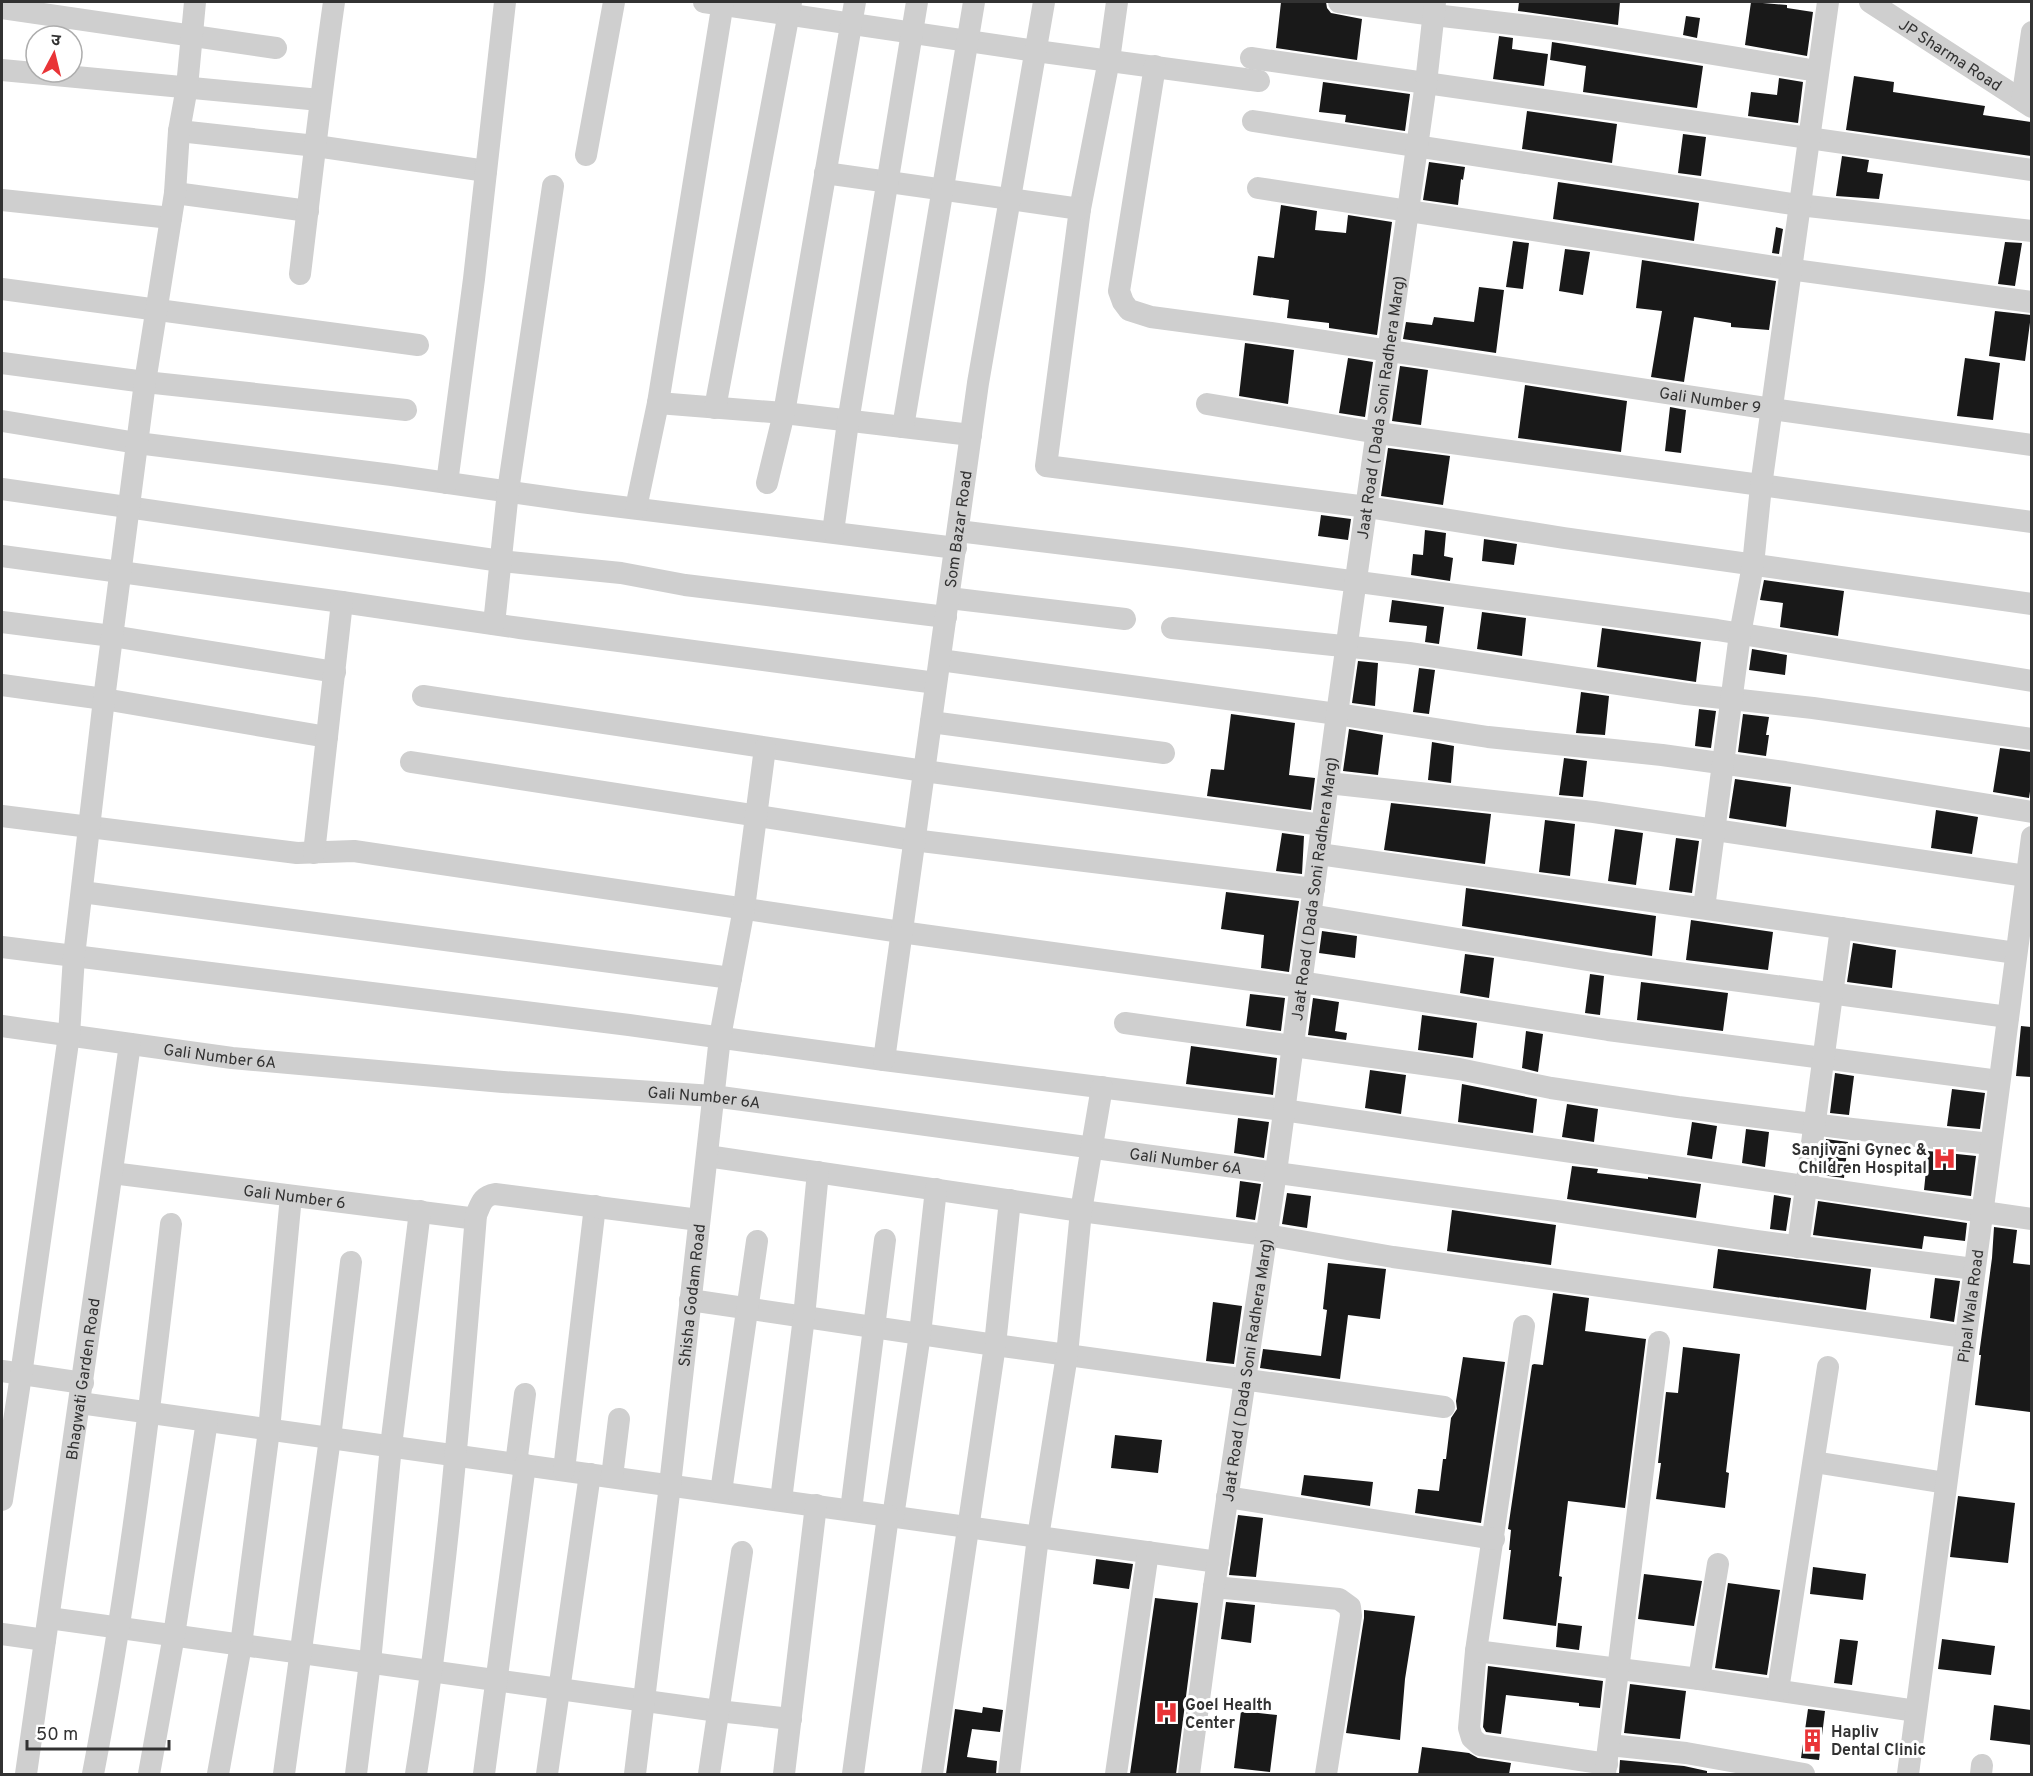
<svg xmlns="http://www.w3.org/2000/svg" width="2033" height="1776" font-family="Overpass,'Noto Sans Devanagari',sans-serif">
	<rect width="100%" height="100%" fill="#fff"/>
	<path fill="#191919" d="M1281,2H1326L1327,8L1331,13L1362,19L1357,60L1276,48Z
		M1519,2H1620L1618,25L1518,11Z
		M1751,2L1787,5V8L1813,12L1807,56L1745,45Z
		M1686,16L1700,18L1697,38L1683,35Z
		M1499,36L1513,38L1512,49L1548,54L1544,86L1493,79Z
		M1552,42L1703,66L1697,108L1583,92L1586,66L1550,60Z
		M1854,76L1894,82L1893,92L1985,106L1983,115L2031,122V156L1846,130Z
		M1779,78L1803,82L1798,123L1748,116L1751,92L1777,95Z
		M1323,82L1410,94L1405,131L1345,122L1346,115L1319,112Z
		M1527,111L1617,124L1612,163L1522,149Z
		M1683,134L1706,137L1701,176L1678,173Z
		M1842,156L1869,160L1867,172L1883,174L1879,199L1836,196Z
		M1429,162L1465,167L1463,180L1461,179L1458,205L1423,200Z
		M1558,182L1699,203L1694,241L1553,219Z
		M1281,205L1317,211L1315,230L1346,233L1348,215L1392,222L1377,335L1329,328V323L1287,318L1289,300L1253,295L1258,256L1274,258Z
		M1776,227L1783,229L1779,254L1772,253Z
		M1513,241L1529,243L1523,289L1506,287Z
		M2005,242L2022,243L2015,286L1998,284Z
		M1565,249L1590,252L1583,295L1559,291Z
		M1642,260L1776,281L1769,330L1731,327V323L1694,317L1684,382L1651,377L1662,311L1636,308Z
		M1479,287L1504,290L1496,353L1403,339L1406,322L1432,325L1434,317L1474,322Z
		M1995,311L2031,315L2025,361L1989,356Z
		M1245,343L1294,350L1288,404L1239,396Z
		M1348,358L1373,362L1365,417L1339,413Z
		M1965,358L2000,363L1993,420L1957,416Z
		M1400,366L1428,370L1421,425L1392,421Z
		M1525,385L1627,401L1621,452L1518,438Z
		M1670,407L1686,410L1681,453L1665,451Z
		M1388,448L1450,456L1443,505L1381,496Z
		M1321,515L1351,519L1348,540L1318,536Z
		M1425,530L1446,533L1444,556L1453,558L1450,581L1411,575L1413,554L1423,555Z
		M1484,539L1517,544L1514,565L1482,561Z
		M1764,580L1844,591L1838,636L1780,627L1783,603L1760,600Z
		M1392,600L1444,607L1439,644L1425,642L1427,626L1389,622Z
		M1482,612L1526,618L1522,656L1477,649Z
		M1602,628L1701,642L1696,682L1597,667Z
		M1752,649L1787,655L1785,675L1749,670Z
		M1358,661L1378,663L1375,706L1352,703Z
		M1419,668L1435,670L1429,714L1413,712Z
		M1581,692L1609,696L1605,735L1576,733Z
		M1699,709L1716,711L1711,748L1695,746Z
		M1231,714L1295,723L1289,775L1315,778L1311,810L1207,796L1211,769L1224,770Z
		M1743,714L1769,717L1766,735H1769L1766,756L1738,752Z
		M1349,729L1383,735L1378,775L1343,771Z
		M1432,742L1454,746L1451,783L1428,780Z
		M2000,748L2031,752V785L2029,798L1993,792Z
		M1564,758L1587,761L1583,797L1559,795Z
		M1735,779L1791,787L1786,827L1729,818Z
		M1391,803L1491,814L1485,864L1384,850Z
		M1936,810L1978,817L1972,854L1931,848Z
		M1545,820L1575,824L1570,876L1539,872Z
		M1615,829L1643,833L1636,885L1608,881Z
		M1282,833L1304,836L1302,874L1276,871Z
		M1676,838L1699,841L1692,893L1669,890Z
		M1466,888L1656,916L1652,956L1462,926Z
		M1226,892L1299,901L1289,972L1261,968L1264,935L1221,929Z
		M1691,920L1773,932L1768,970L1686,960Z
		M1322,931L1357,936L1355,958L1319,953Z
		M1853,943L1896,950L1892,988L1847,982Z
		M1465,954L1494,958L1489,998L1460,993Z
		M1590,974L1604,976L1600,1015L1585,1013Z
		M1641,982L1728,993L1723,1031L1637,1020Z
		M1250,994L1285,998L1281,1031L1246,1026Z
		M1313,998L1339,1002L1335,1031L1347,1033L1346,1040L1308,1035Z
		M1422,1015L1477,1023L1473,1058L1418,1050Z
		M2021,1026L2031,1027V1077L2016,1076Z
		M1526,1031L1543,1034L1538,1072L1522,1068Z
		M1191,1046L1277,1058L1273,1095L1186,1084Z
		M1370,1070L1406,1075L1401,1114L1365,1108Z
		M1835,1073L1854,1076L1849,1115L1830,1113Z
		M1462,1084L1537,1099L1533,1133L1458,1122Z
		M1952,1089L1985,1093L1980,1129L1947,1126Z
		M1567,1104L1598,1109L1594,1142L1562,1137Z
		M1238,1118L1269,1122L1264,1158L1234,1153Z
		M1692,1122L1717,1126L1712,1159L1687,1155Z
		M1746,1129L1769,1132L1765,1167L1742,1163Z
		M1826,1139L1848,1142L1844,1178L1821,1175Z
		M1928,1151L1976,1156L1971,1196L1924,1190Z
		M1572,1166L1598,1169L1597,1173L1648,1179V1177L1701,1184L1696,1218L1567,1199Z
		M1240,1181L1261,1184L1255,1220L1236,1217Z
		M1287,1193L1311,1196L1307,1228L1282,1224Z
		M1774,1195L1791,1198L1786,1231L1770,1229Z
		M1818,1201L1967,1223L1965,1241L1924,1236L1922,1249L1813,1235Z
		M1452,1210L1556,1225L1551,1265L1447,1251Z
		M1994,1227L2017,1230L2013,1263L2031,1265V1398L2030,1412L1975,1405L1981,1355H1979L1992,1258Z
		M1718,1249L1871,1269L1866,1310L1713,1288Z
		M1328,1263L1386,1269L1380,1319L1348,1315L1340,1379L1260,1368L1263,1349L1321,1356L1327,1310L1323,1309Z
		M1935,1278L1960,1281L1954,1322L1930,1318Z
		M1553,1293L1589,1298L1585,1331L1646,1339L1625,1508L1568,1501L1559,1576L1562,1577L1556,1626L1503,1619L1511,1550H1509L1511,1530L1508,1529L1532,1365L1534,1364L1543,1365Z
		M1213,1302L1242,1306L1234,1364L1206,1361Z
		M1683,1347L1740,1354L1726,1472L1729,1473L1725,1508L1656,1499L1661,1463H1658L1666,1392L1678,1393Z
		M1463,1357L1505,1362L1481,1523L1415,1513L1418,1489L1439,1491L1443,1459H1446L1451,1418L1457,1409L1456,1401Z
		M1115,1435L1162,1440L1158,1473L1111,1468Z
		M1304,1475L1373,1482L1370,1506L1301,1495Z
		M1958,1496L2015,1503L2008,1563L1950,1557Z
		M1238,1515L1263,1518L1256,1577L1229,1575Z
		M1096,1559L1133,1564L1129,1589L1093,1584Z
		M1813,1567L1866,1574L1863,1600L1810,1594Z
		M1644,1574L1702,1581L1694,1626L1638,1619Z
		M1728,1583L1780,1590L1767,1675L1715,1668Z
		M1155,1598L1198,1603L1176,1774H1130Z
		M1226,1602L1255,1605L1251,1643L1221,1639Z
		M1364,1610L1415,1616L1405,1679L1400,1740L1346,1733L1364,1618Z
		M1558,1623L1582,1626L1579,1650L1556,1647Z
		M1840,1639L1858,1641L1852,1685L1834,1683Z
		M1942,1639L1995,1646L1991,1675L1938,1669Z
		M1488,1666L1603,1681L1600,1708L1579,1706V1703L1506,1695L1501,1734L1486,1732L1483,1727Z
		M1630,1684L1686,1691L1680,1739L1624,1733Z
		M1994,1705L2031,1710V1745L1990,1740Z
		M983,1707L1003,1710L1000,1732L972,1729L967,1757L997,1761L996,1774H946L955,1709L982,1713Z
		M1808,1709L1825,1711L1819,1760L1801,1758Z
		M1241,1711L1277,1715L1270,1772L1234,1768Z
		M1422,1747L1469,1753L1478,1758L1511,1763L1509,1774H1418Z
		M1620,1760L1684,1766L1707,1771V1774H1619Z"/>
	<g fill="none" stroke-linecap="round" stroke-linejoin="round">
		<g stroke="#cfcfcf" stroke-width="22">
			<path d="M704,2L1036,51L1259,81"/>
			<path d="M1117,2L1109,60L1080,209L1046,466L1367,507L1564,538L2032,604"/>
			<path d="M1339,2L1434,15L1572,31L1817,71"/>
			<path id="s1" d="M1870,2L2032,107"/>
			<path d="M2,8L276,48"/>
			<path d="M1251,58L2032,170"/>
			<path id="s2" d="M1155,66L1119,291L1123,302L1129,310L1151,317L1271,333L1772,409L2032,445"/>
			<path d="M2,70L320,100"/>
			<path d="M2022,100L2032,32"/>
			<path d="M1253,121L1799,205L2032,231"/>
			<path d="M179,131L316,146L486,171"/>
			<path d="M586,155L614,2"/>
			<path d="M825,173L1080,209"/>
			<path d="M1258,188L1788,269L2032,302"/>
			<path d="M175,193L308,211"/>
			<path d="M2,200L171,218"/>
			<path d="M300,274C311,183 321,92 334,2"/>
			<path d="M2,289L418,345"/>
			<path d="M2,363L145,382L406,410"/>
			<path d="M658,403L784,413L971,435"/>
			<path d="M1207,404L1378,433L2032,522"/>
			<path d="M715,408L791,2"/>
			<path d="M2,421L137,443L392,475L581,502L956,548"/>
			<path d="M903,427L974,2"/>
			<path d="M447,483L474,279L505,2"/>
			<path d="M767,483L784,413L855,2"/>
			<path d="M2,489L501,561L621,573L685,585L946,617"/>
			<path d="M636,508L658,403L723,2"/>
			<path d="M958,531L1180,558L1717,630L2032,681"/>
			<path d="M833,532L848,422L917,2"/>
			<path d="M2,556L342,602L520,628L936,683"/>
			<path d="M949,598L1125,619"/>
			<path d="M2,622L112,636L335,672"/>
			<path d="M494,624L508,491L553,186"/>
			<path d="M1172,628L1409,653L1686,694L1813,708L2032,739"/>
			<path d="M940,660L1337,714L1488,737L1662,755L1785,772L2032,812"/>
			<path d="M2,685L104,699L327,737"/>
			<path d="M423,696L924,771L1322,825"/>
			<path d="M931,722L1164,753"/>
			<path d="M411,762L913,840L1314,889"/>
			<path d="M1328,783L1594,812L2026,876"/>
			<path d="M2,816L297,853L354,851L901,932L1301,987"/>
			<path d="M314,853L342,602"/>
			<path d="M1319,854L2016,953"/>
			<path d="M82,892L731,978"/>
			<path d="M1704,908L1740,634L1753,565L1761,486L1828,2"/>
			<path d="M1310,915L1612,964L2008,1017"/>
			<path d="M2,947L629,1025L884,1060L1283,1110L2032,1219"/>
			<path d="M1301,982L1608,1030L1999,1081"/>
			<path d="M1125,1023L1459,1069L1551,1088L1678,1107L1852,1129L1991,1144"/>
			<path id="s3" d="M2,1026L232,1058L503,1082L713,1096L1556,1211L1756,1241L1974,1269"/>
			<path id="s4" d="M884,1060L978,383L1044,2"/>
			<path d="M707,1156L1081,1211L1266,1235L1393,1257L1965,1337"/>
			<path id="s5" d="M112,1173L469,1218L476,1215"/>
			<path d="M1798,1247L1841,928"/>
			<path d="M690,1300L995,1345L1444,1407"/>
			<path d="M1524,1326L1476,1651L1469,1728L1472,1738L1480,1745L1607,1764"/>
			<path d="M2,1371L83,1383"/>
			<path d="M80,1403L1218,1562"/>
			<path d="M1814,1462L1946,1483"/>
			<path d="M516,1464L525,1394"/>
			<path d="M564,1470L595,1206"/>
			<path d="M612,1477L619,1419"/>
			<path d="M721,1492L757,1241"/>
			<path d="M1227,1497L1494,1539"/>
			<path d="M2,1500L21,1375L69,1035L74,956L104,699L145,382L175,193L179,131L187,87L195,2"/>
			<path d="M781,1500L804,1317L818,1172"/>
			<path d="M851,1510L885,1240"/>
			<path d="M893,1517L920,1334L936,1189"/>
			<path d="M1214,1587L1339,1599L1350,1607L1351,1616L1326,1774"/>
			<path d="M49,1618L718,1711L791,1719"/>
			<path d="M2,1634L45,1640"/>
			<path d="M1476,1651L1699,1679L1916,1711"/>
			<path d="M1699,1679L1718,1564"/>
			<path d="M1778,1690L1828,1367"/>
			<path d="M1609,1745L1686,1753L1804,1774"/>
			<path id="s6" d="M26,1774L130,1044"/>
			<path d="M93,1774C128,1592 150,1408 171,1224"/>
			<path d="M149,1774L174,1635L207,1421"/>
			<path d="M218,1774L241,1645L269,1430L291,1196"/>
			<path d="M284,1774L330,1438L351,1262"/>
			<path d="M356,1774L370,1662L391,1446L420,1211"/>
			<path d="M416,1774C446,1589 461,1402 476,1215C481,1204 482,1196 495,1194L699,1220"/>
			<path d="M484,1774L525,1465"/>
			<path d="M547,1774L590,1474"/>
			<path id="s7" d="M635,1774L670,1485L720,1037L744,908L765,748"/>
			<path d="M709,1774L742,1552"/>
			<path d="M784,1774L816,1505"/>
			<path d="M853,1774L888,1516"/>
			<path d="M932,1774L995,1345L1010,1200"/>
			<path d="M1009,1774L1038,1537L1067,1355L1081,1211L1102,1087"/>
			<path d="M1116,1774L1148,1552"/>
			<path id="s8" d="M1189,1774L1214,1587L1276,1172L1337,714L1426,83L1435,2"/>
			<path d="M1605,1774L1659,1342"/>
			<path id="s9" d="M1908,1774L2032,837"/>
			<path d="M1981,1774L1982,1765"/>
		</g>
	</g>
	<defs>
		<symbol id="hospital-bare" viewBox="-9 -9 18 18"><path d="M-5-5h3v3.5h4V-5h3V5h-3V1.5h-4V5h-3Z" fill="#e93437" stroke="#fff" stroke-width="2.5" paint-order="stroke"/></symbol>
		<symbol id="building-bare" viewBox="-9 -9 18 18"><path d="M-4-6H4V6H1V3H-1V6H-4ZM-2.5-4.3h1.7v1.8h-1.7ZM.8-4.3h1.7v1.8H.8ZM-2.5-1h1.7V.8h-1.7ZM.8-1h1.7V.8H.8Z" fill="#e93437" stroke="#fff" stroke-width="2.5" paint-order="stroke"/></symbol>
	</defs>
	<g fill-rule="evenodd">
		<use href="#hospital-bare" x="1928" y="1142" width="33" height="33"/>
		<use href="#hospital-bare" x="1150" y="1696" width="33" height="33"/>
		<use href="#building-bare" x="1796" y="1724" width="33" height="33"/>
	</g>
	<g text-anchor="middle" stroke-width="6" stroke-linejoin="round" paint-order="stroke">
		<g font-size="16" fill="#323232" stroke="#fff">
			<text dy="6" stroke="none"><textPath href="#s1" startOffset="96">JP Sharma Road</textPath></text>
			<text dy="6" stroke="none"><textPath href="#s2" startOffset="838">Gali Number 9</textPath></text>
			<text dy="6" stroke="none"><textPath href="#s8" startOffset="1380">Jaat Road ( Dada Soni Radhera Marg)</textPath></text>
			<text dy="6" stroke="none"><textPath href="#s4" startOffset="536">Som Bazar Road</textPath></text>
			<text dy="6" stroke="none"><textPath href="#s8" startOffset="894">Jaat Road ( Dada Soni Radhera Marg)</textPath></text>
			<text dy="6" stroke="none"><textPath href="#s3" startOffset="220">Gali Number 6A</textPath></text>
			<text dy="6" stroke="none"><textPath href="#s3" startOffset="706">Gali Number 6A</textPath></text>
			<text dy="6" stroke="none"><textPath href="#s3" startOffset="1192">Gali Number 6A</textPath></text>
			<text dy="6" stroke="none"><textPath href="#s5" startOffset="184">Gali Number 6</textPath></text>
			<text dy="6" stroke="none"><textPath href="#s7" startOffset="482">Shisha Godam Road</textPath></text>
			<text dy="6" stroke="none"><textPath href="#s9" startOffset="472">Pipal Wala Road</textPath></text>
			<text dy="6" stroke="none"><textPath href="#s8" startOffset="408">Jaat Road ( Dada Soni Radhera Marg)</textPath></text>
			<text dy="6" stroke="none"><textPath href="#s6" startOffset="399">Bhagwati Garden Road</textPath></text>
		</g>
		<g font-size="16" font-weight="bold" fill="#323232" stroke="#fff" text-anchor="start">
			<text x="1927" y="1155" text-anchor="end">Sanjivani Gynec &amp;<tspan x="1927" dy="18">Children Hospital</tspan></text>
			<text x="1185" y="1710">Goel Health<tspan x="1185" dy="18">Center</tspan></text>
			<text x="1831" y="1737">Hapliv<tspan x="1831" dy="18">Dental Clinic</tspan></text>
		</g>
	</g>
	<rect width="2033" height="1776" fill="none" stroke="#323232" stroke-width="6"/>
	<g transform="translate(54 54) rotate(7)"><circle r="28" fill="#ffffff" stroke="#adadad" stroke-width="1.5"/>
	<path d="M0-4.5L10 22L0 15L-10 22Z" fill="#e93437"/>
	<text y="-9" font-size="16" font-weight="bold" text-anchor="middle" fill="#323232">उ</text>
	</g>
	<path d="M27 1740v9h142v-9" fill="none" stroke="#323232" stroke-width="3"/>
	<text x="36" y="1740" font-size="18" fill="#323232" stroke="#ffffff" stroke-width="4.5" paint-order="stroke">50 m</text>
</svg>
